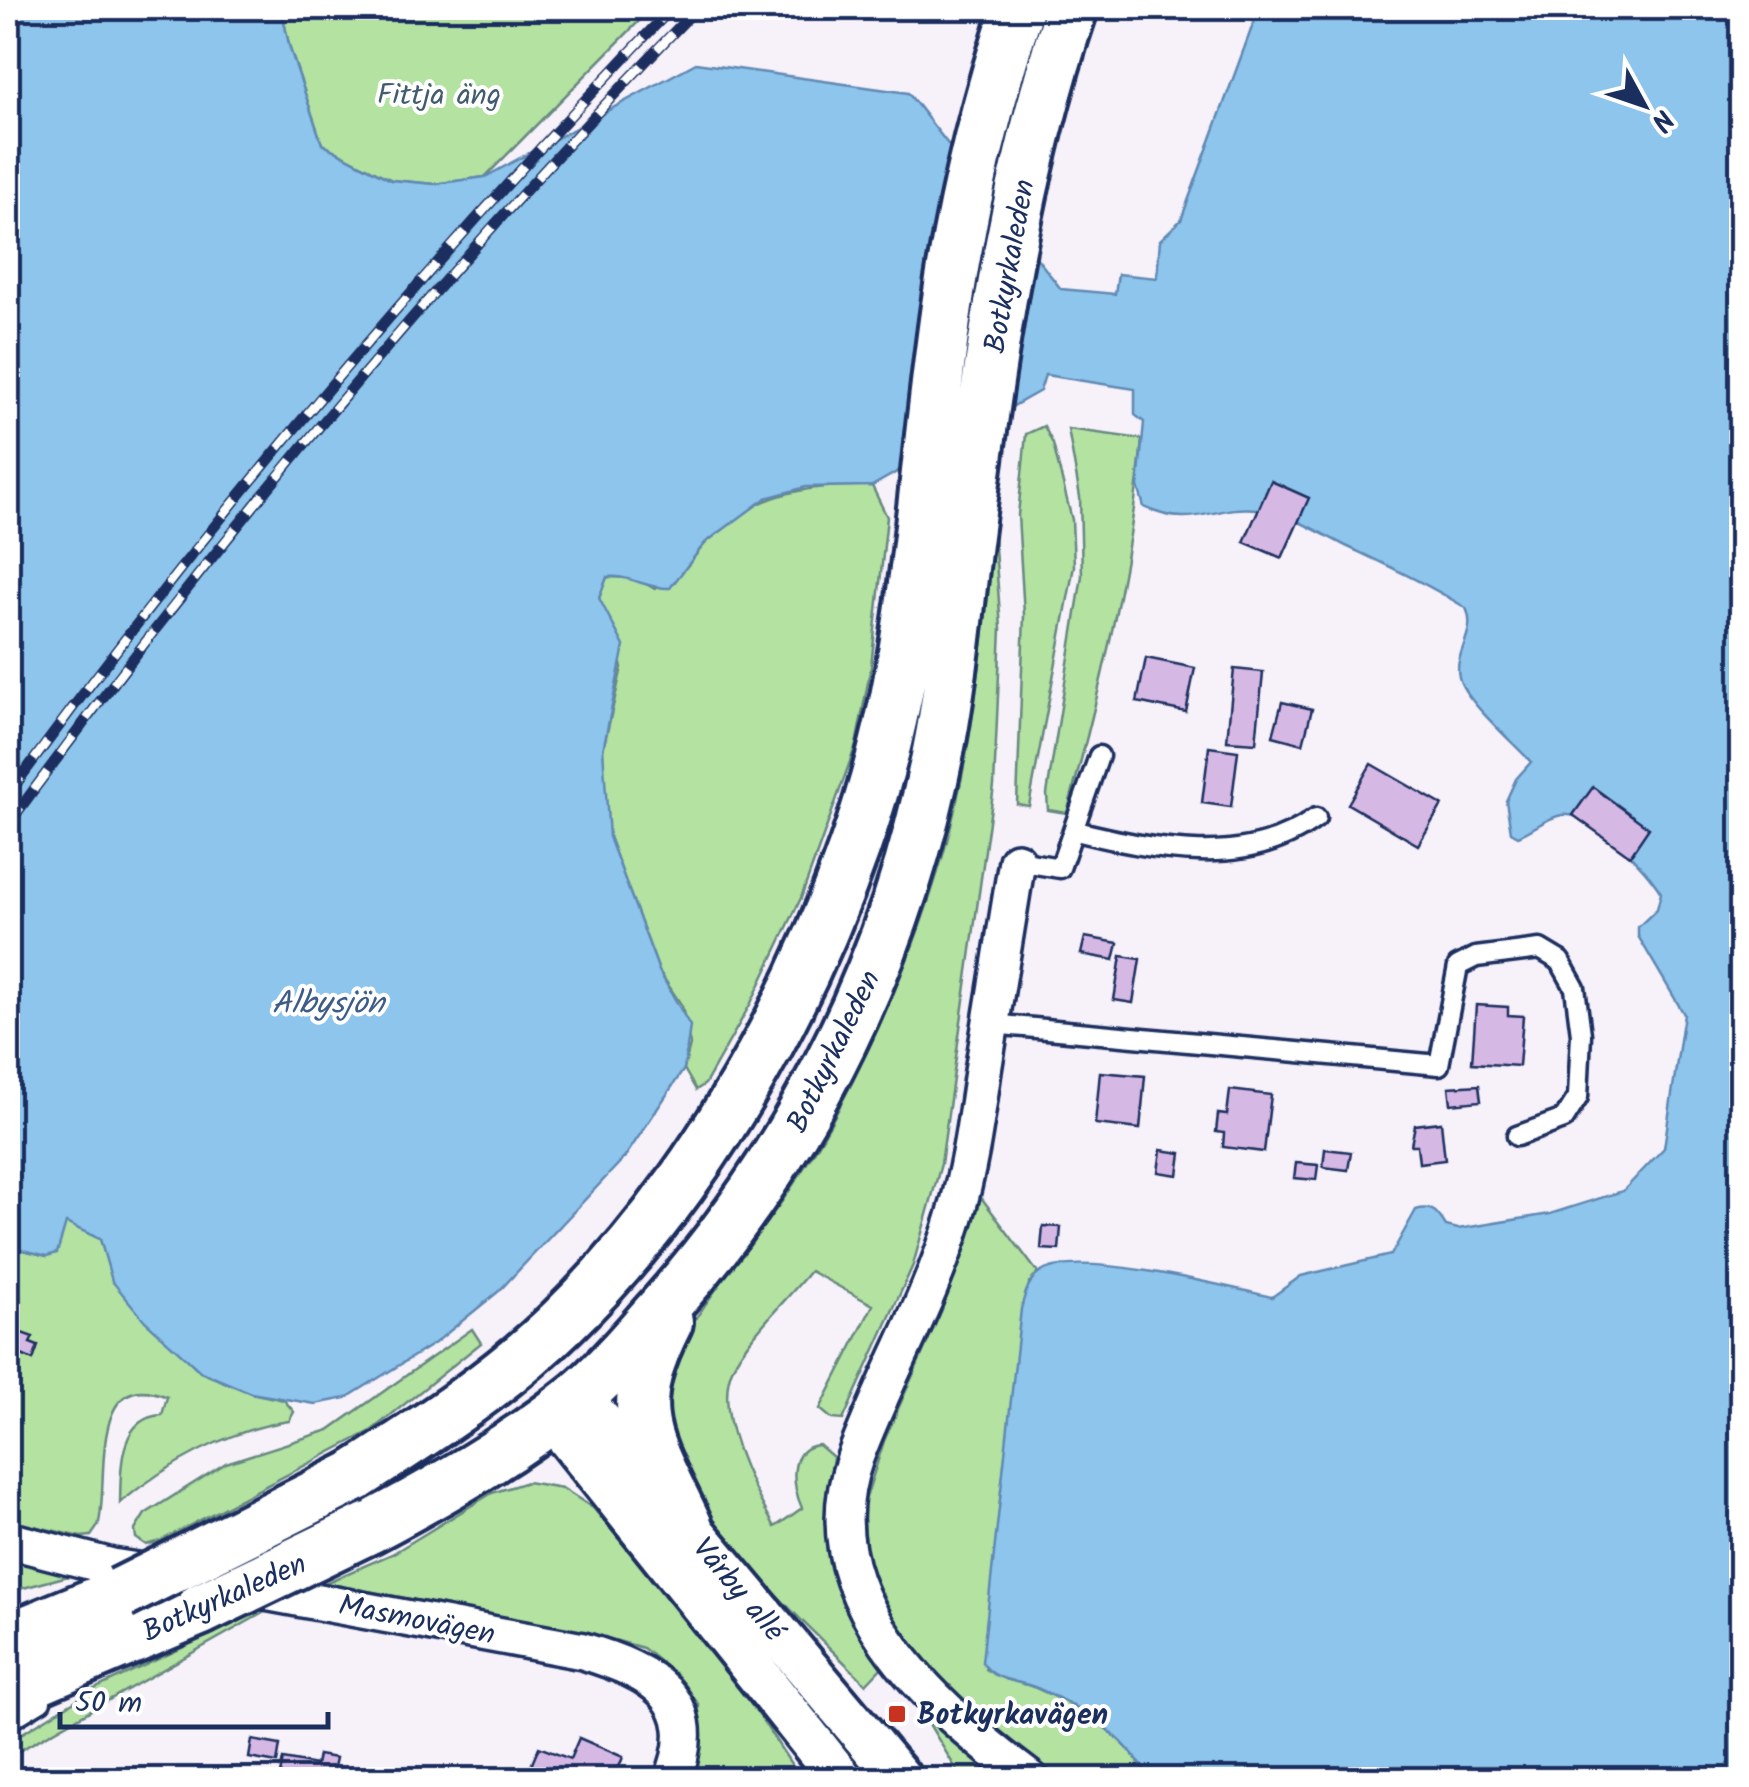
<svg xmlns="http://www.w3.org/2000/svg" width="1749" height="1787" font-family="Kalam,sans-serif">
	<rect width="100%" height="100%" fill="#f7f1fa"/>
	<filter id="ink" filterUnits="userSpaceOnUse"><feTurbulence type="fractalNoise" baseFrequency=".01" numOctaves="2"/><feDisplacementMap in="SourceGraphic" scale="20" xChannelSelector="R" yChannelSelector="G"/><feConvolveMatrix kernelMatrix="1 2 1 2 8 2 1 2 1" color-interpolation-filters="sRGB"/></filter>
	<g filter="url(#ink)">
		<path fill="#b3e2a1" stroke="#678880" stroke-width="2.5" d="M281,8H652L485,177L434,184L392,180L322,144L290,49Z
			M1044,426L1053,444L1072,520L1074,566L1029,806L1017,804L1024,615L1018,515L1026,434Z
			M1068,429L1142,439C1131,565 1100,690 1067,813L1048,810L1047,794L1082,576L1080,497Z
			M872,486L887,517L871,667L856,745L801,898L751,1003L705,1084L696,1090L684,1069L690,1045L682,1006L659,971L609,837L604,805L603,750L622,667L599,598L607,577L636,578L655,589C688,573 683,568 706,543C751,493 808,484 872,486Z
			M994,535L1001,628L994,786L941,1164L913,1265L843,1420L832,1419L820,1409L873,1305L810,1271C788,1299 748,1336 733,1367C712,1411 753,1490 775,1527L802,1508C792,1487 787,1447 819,1445L833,1457C818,1562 824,1579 882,1667L866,1684C796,1613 669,1505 661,1401C656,1352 761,1234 789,1191C807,1164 825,1135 840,1106C882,1026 918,941 943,855C973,752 983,641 994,535Z
			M977,1192L1038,1273L1029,1283L986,1669C1001,1681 1019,1681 1036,1688C1081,1707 1126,1736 1150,1779H1056L954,1696L899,1628L867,1562L863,1507L884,1441L942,1309Z
			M66,1222L100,1239L113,1281L200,1372L251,1393L284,1400L294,1412L289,1421C228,1430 167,1464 120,1503C121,1471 118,1417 162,1415L167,1397C85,1362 110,1492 98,1526L91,1536L81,1537L8,1520V1246L47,1256Z
			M472,1329L481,1343L371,1431L160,1541L146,1545L136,1538L135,1530L145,1514L226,1463L329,1430Z
			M527,1482L562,1488L593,1508L734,1677L801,1779H686L698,1736L699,1705L678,1676L643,1648L585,1632L325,1583L392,1554L492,1493Z
			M8,1558L72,1575L8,1592Z
			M293,1596L8,1757V1742L94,1689Z
			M929,1717L998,1779H962L926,1719Z"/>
		<path fill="#8ec5ec" stroke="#6089b3" stroke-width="2.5" d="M8,8H281L290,49L322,144L391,180L434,184L485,177L696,63L908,93L1061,289L1115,294L1118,274L1157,278L1160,240L1181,220L1259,8H1741V1779H1150C1126,1736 1081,1707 1037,1688C1017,1680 994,1682 982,1662L1021,1309C1025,1294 1028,1279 1043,1271C1080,1250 1228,1287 1272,1297L1301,1276L1391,1255L1416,1210C1433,1205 1438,1213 1446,1226L1458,1229L1550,1214L1623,1191L1664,1148L1684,1014L1638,936V927L1657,909L1661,893C1647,869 1593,811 1562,815C1547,817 1532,831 1518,836L1511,832L1506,801L1516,779L1531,762C1515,744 1463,699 1459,677C1453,653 1478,632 1466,608C1424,582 1386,565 1342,544C1314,530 1289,513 1257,509C1214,504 1194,531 1144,507L1138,486L1144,422L1135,415V389L1045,375L1040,391L872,486L806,487L766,498L705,543L670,588C647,589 631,575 607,577L599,598L624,646L603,750L609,837L659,971L690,1026L684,1069L625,1157L499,1291L435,1343L346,1398L315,1404L251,1393L201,1372L145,1321L112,1281L100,1239L66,1223L57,1253L47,1256L8,1246Z"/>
		<path fill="#d6b8e5" stroke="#1b2f5e" stroke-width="2.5" d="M1271,481L1309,498L1282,558L1244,542Z
			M1146,658L1195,668L1186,712L1137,702Z
			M1234,669L1263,672L1256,743L1227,741Z
			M1282,702L1312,709L1303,744L1273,736Z
			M1209,747L1238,751L1231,807L1202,803Z
			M1371,764L1442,805L1418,845L1348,804Z
			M1593,787L1649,828L1630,856L1573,815Z
			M1085,937L1118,943L1114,960L1081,954Z
			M1121,956L1140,959L1133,1003L1114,1000Z
			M1476,1005L1508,1007V1015L1523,1016L1519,1066L1472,1063Z
			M1100,1072L1145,1076L1140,1129L1095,1124Z
			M1479,1085L1481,1101L1451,1104L1449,1087Z
			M1230,1090L1271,1095L1264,1152L1223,1147L1224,1133L1216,1132L1218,1114L1227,1115Z
			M1441,1122L1445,1160L1419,1163L1417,1145H1411L1415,1125Z
			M1325,1149L1351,1152L1348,1170L1323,1167Z
			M1161,1150L1181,1153L1178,1175L1158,1172Z
			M1296,1163L1318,1165L1316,1180L1294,1178Z
			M1043,1226L1061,1227L1059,1250L1041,1249Z
			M8,1329L17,1337L19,1332L33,1337L30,1343L38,1346L33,1360L8,1349Z
			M579,1738L623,1757L614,1780H525L539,1747L570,1759Z
			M252,1740L280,1745L277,1763L249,1758Z
			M318,1755L336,1758L334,1767L344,1769L342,1780H279L283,1759L316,1765Z"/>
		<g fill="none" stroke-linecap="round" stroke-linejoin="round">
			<defs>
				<path id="service" d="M1076,831C1154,850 1247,870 1316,818
					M1017,861L1060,868L1099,756
					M991,1024L1439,1065L1458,966L1476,957L1540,949L1560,961L1575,988L1581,1034L1578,1097L1564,1119L1517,1136
					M8,1721L41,1701"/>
				<path id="minor" d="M1017,861C1006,931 994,1001 983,1071C976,1120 969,1172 954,1220C929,1303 885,1377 855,1458C806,1595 932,1706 1031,1780
					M8,1540L112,1567L162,1575
					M243,1588L583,1651C651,1671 706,1699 672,1780"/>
				<path id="tertiary" d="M579,1396L901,1780
					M551,1416L842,1780"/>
				<path id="secondary" d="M667,1322C620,1414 647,1441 687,1527
					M353,1477C426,1430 501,1382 563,1321C730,1160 861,900 901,671C923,544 930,414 950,286C965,192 988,98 1018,8
					M369,1528C441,1490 514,1448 578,1397C609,1371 636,1338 663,1308C807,1146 902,948 941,736C953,672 958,607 966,543C989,362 1013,181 1072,8
					M8,1639L121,1593
					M8,1691L201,1609"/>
			</defs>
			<use href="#service" stroke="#1b2f5e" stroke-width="25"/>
			<use href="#minor" stroke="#1b2f5e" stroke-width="42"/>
			<use href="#tertiary" stroke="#1b2f5e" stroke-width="50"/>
			<use href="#secondary" stroke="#1b2f5e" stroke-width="58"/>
			<use href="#service" stroke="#fff" stroke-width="18"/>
			<use href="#minor" stroke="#fff" stroke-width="35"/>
			<use href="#tertiary" stroke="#fff" stroke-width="42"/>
			<use href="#secondary" stroke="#fff" stroke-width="50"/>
			<defs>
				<path id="rail" d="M8,795C210,518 435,255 672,8
					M8,825C218,536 449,264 697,8"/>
			</defs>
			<use href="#rail" stroke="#1b2f5e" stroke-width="11"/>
			<use href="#rail" stroke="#fff" stroke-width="8" stroke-dasharray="22" stroke-linecap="butt"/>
			<defs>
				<path id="secondary-bridge" d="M121,1593L353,1477
					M201,1609L369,1528"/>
			</defs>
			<use href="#secondary-bridge" stroke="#1b2f5e" stroke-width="58" stroke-linecap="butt"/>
			<use href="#secondary-bridge" stroke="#fff" stroke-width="50"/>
		</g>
	</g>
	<rect fill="#c8321e" stroke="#fff" stroke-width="4" x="887" y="1704" width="20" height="20" rx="5"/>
	<g text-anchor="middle" stroke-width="8" stroke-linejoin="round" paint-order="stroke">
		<g font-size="30" fill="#415c6f" stroke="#fff">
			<text x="439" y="104">Fittja äng</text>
		</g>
		<g font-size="30" fill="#1b2f5e" stroke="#fff">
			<text transform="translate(1009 266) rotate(-80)" y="10">Botkyrkaleden</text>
			<text transform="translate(833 1051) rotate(-64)" y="10">Botkyrkaleden</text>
			<text transform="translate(739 1589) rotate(50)" y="10">Vårby allé</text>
			<text transform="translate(224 1597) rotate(-24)" y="10">Botkyrkaleden</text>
			<text transform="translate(417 1619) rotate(11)" y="10">Masmovägen</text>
		</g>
		<g font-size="30" font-weight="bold" fill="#1b2f5e" stroke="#fff" text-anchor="start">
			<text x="917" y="1724">Botkyrkavägen</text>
		</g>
		<g font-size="32" font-style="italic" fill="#3e5c89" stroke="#fff">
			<text x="328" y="1013">Albysjön</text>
		</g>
	</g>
	<rect width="1749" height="1787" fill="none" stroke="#fff" stroke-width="40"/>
	<rect x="20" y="20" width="1709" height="1747" fill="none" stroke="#1b2f5e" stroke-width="4" filter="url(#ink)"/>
	<g transform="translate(1644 105) rotate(130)" stroke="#ffffff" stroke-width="8" paint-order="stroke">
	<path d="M0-8L18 38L0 25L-18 38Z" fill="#1b2f5e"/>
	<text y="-15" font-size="28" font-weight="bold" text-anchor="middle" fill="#1b2f5e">N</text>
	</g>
	<path d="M60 1712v15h268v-15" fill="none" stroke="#1b2f5e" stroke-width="5"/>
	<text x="75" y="1712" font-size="30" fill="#1b2f5e" stroke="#ffffff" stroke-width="8" paint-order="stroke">50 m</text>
</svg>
